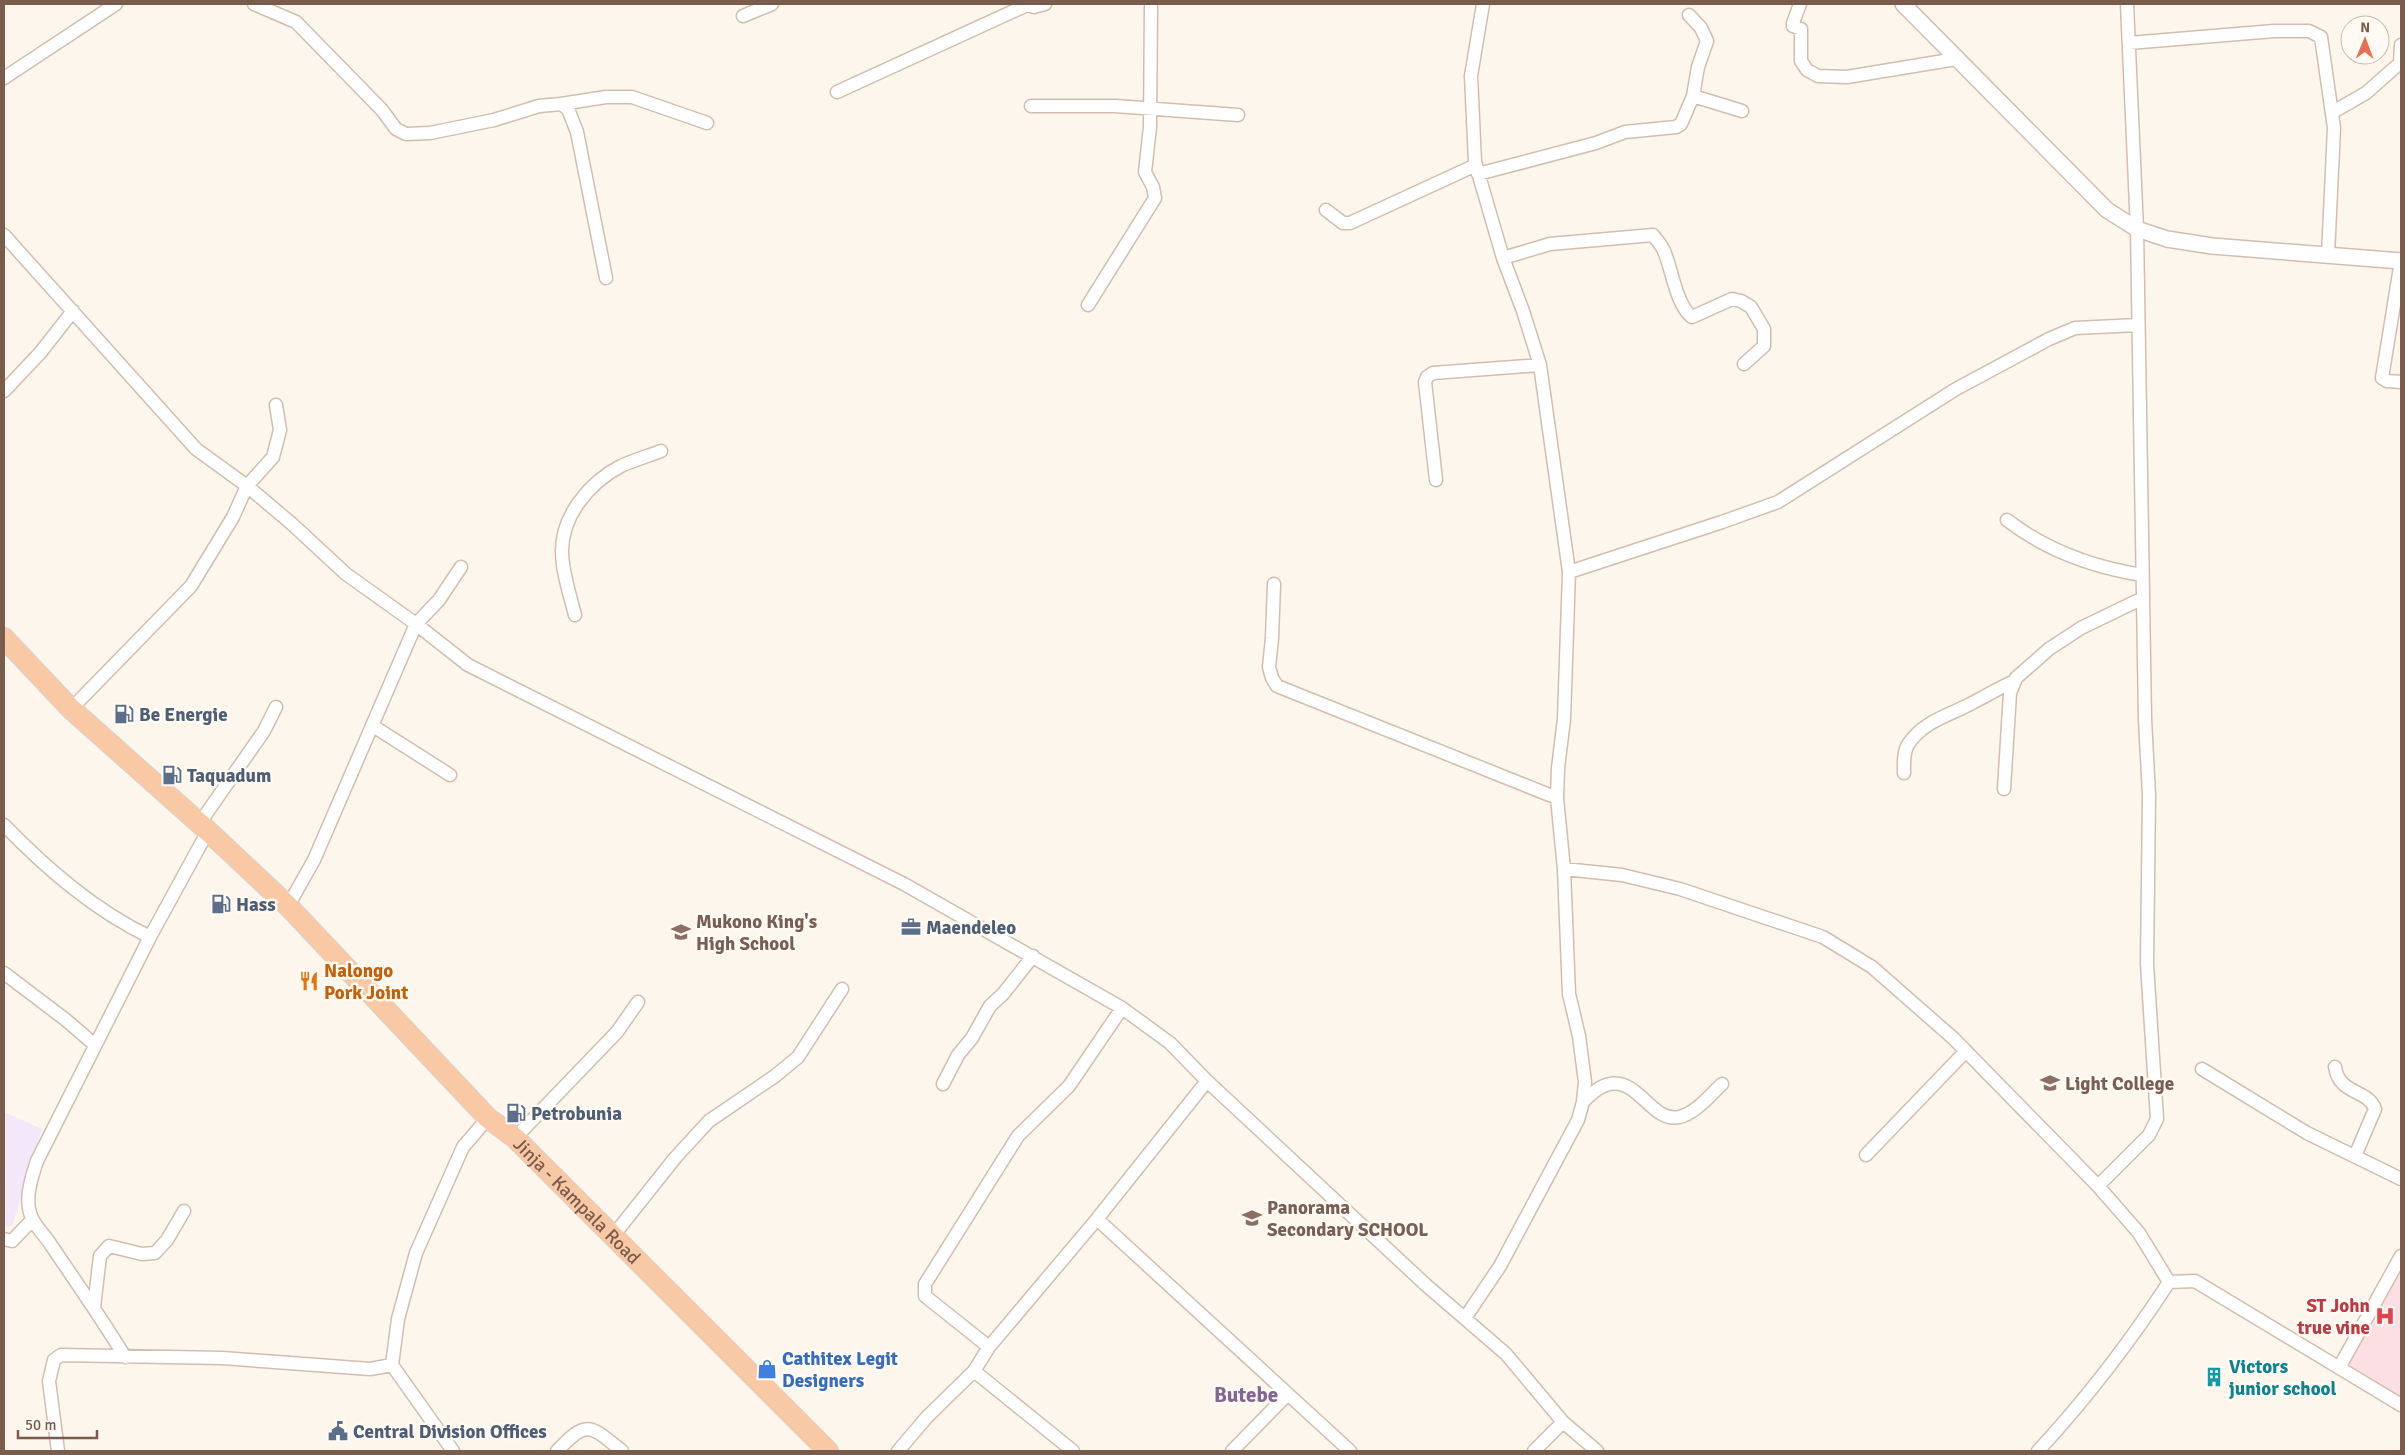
<svg xmlns="http://www.w3.org/2000/svg" width="2405" height="1455" font-family="Signika,sans-serif">
	<rect width="100%" height="100%" fill="#fdf6ec"/>
	<path fill="#f3e8fa" d="M4,1112L42,1129L12,1226H4Z"/>
	<path fill="#fbdfe3" d="M2398,1270L2401,1272V1399L2340,1361Z"/>
	<g fill="none" stroke-linecap="round" stroke-linejoin="round">
		<defs>
			<path id="minor" d="M254,4L296,22L382,110L396,129L406,134L430,133L494,120L539,106L561,104L568,109L577,132L606,278
				M1026,4L1034,7L1045,4
				M1800,4L1793,23V26L1801,29V61L1807,70L1818,76L1847,77L1956,59
				M1689,15L1701,28L1707,41L1698,67L1693,96
				M743,16L772,4
				M2129,43L2274,31H2309L2321,37L2334,128L2328,255
				M4,78L116,4
				M837,92L1027,5
				M561,104L606,97H632L707,123
				M1031,106H1115L1238,115
				M2333,112L2366,93L2400,63L2401,45
				M1478,174L1596,143L1625,132L1676,127L1681,124L1693,96L1742,111
				M1326,210L1343,223H1350L1476,165
				M4,235L196,449L247,486L292,524L346,574L416,624L468,665L904,884L1122,1008L1170,1043L1207,1081L1426,1285L1506,1354L1563,1422L1534,1451
				M1503,258L1550,244L1653,235C1657,240 1662,246 1664,251C1672,269 1676,305 1692,317L1732,299L1741,301L1751,307L1764,329V346L1744,364
				M2401,261L2382,378L2387,381L2401,382
				M1088,305L1155,198L1153,187L1145,172L1150,127L1151,4
				M4,391L40,353L73,311
				M1436,480L1425,382L1427,377L1433,373L1540,365
				M2007,520C2047,551 2093,567 2142,575
				M1569,572L1722,522L1778,502L1956,389L2049,339L2075,328L2138,325
				M1274,584L1272,638L1269,667L1272,678L1277,686L1557,798
				M575,615C570,595 562,572 562,551C562,515 590,482 621,466C634,460 648,456 661,451
				M71,709L191,586L233,517L247,486L273,457L280,430L276,405
				M373,726L450,775
				M1904,773C1904,763 1903,751 1909,743C1925,720 1951,715 1974,702C1988,695 2000,687 2015,681
				M2004,789L2010,693L2016,678L2049,649L2081,628L2143,598
				M199,824L264,731L276,707
				M4,825C47,869 94,910 150,937
				M1564,869L1622,875L1680,889L1823,937L1872,967L1953,1038L2098,1186L2139,1233L2169,1282L2195,1281L2401,1405
				M288,906L314,860L416,624L439,600L461,567
				M4,973L66,1020L95,1045
				M2335,1067C2339,1095 2368,1089 2375,1109L2355,1156
				M2202,1069L2307,1133L2401,1179
				M943,1084L958,1055L972,1038L990,1006L1003,994L1033,956
				M1583,1102C1631,1050 1646,1125 1679,1117C1695,1114 1710,1095 1722,1084
				M515,1138L617,1032L638,1002
				M1866,1155L1966,1051
				M2098,1186L2149,1135L2157,1119L2147,964L2149,795L2145,719L2137,229L2127,4
				M1097,1219L1350,1451
				M613,1236L675,1158L709,1121L775,1076L798,1057L842,989
				M4,1239L12,1241L32,1220
				M94,1307L100,1256L109,1246L142,1254L155,1253L167,1240L184,1211
				M1465,1318L1500,1266L1578,1120L1583,1102L1585,1082L1579,1036L1569,994L1564,869L1557,798L1558,768L1564,719L1569,572L1540,365L1523,311L1503,258L1475,162L1471,76L1483,4
				M989,1347L925,1296V1284L1018,1136L1069,1086L1122,1008
				M125,1357C102,1319 76,1282 51,1245C45,1235 33,1225 30,1213C25,1197 32,1176 37,1161L150,937L208,831
				M2339,1368L2401,1256
				M974,1371L1073,1451
				M1563,1422L1597,1451
				M58,1451L49,1381L54,1360L61,1355L222,1358L370,1369L392,1365
				M453,1451L392,1365L398,1319L416,1253L463,1147L488,1118
				M557,1451C587,1419 590,1425 622,1451
				M898,1451L927,1417L974,1371L989,1347L1097,1219L1207,1081
				M1232,1451L1287,1395
				M2038,1451C2087,1398 2130,1342 2169,1282"/>
			<path id="tertiary" d="M1903,4L2107,210L2137,229L2167,239L2212,246L2401,261"/>
			<g id="trunk">
				<path id="s1" d="M4,638L71,709L208,831L288,906L488,1118L515,1138L828,1451"/>
			</g>
		</defs>
		<use href="#minor" stroke="#d1beb0" stroke-width="15"/>
		<use href="#tertiary" stroke="#d1beb0" stroke-width="18"/>
		<use href="#trunk" stroke="#dad1cd" stroke-width="22"/>
		<use href="#minor" stroke="#fff" stroke-width="12"/>
		<use href="#tertiary" stroke="#fff" stroke-width="15"/>
		<use href="#trunk" stroke="#f9c8a4" stroke-width="20"/>
	</g>
	<defs>
		<symbol id="fuel-bare" viewBox="-9 -9 18 18"><path d="M-5.5-6h7V0h2V4h1.3V-2.5L3-4.5l.8-.8L6-3V5H2.5V1h-1V6h-7ZM-4.2-4.7v3.2H.2V-4.7Z" fill="#5c6f8a" stroke="#fffaf3" stroke-width="2.5" paint-order="stroke"/></symbol>
		<symbol id="office-bare" viewBox="-9 -9 18 18"><path d="M-6-3h4V-5.5h4V-3h4V5H-6ZM-1-4.5V-3h2v-1.5ZM-6 0V1H6V0Z" fill="#5c6f8a" stroke="#fffaf3" stroke-width="2.5" paint-order="stroke"/></symbol>
		<symbol id="school-bare" viewBox="-9 -9 18 18"><path d="M0-5L7-2L0 1L-7-2ZM-4 1L0 2.5L4 1V4Q0 6-4 4Z" fill="#8d6e63" stroke="#fffaf3" stroke-width="2.5" paint-order="stroke"/></symbol>
		<symbol id="restaurant-bare" viewBox="-9 -9 18 18"><path d="M-5-6h1v4h1v-4h1v4h1v-4h1v5L-1.5 .5V6h-2V.5L-5-1ZM5-6V6H3V1.5H1.5Q1.5-4 5-6Z" fill="#e8710a" stroke="#fffaf3" stroke-width="2.5" paint-order="stroke"/></symbol>
		<symbol id="hospital-bare" viewBox="-9 -9 18 18"><path d="M-5-5h3v3.5h4V-5h3V5h-3V1.5h-4V5h-3Z" fill="#e0444e" stroke="#fffaf3" stroke-width="2.5" paint-order="stroke"/></symbol>
		<symbol id="shop-bare" viewBox="-9 -9 18 18"><path d="M-5-2.5h2.3a2.7 3.5 0 0 1 5.4 0H5L5.5 6h-11ZM-1.5-2.5h3a1.5 2.3 0 0 0-3 0Z" fill="#3f7fe0" stroke="#fffaf3" stroke-width="2.5" paint-order="stroke"/></symbol>
		<symbol id="building-bare" viewBox="-9 -9 18 18"><path d="M-4-6H4V6H1V3H-1V6H-4ZM-2.5-4.3h1.7v1.8h-1.7ZM.8-4.3h1.7v1.8H.8ZM-2.5-1h1.7V.8h-1.7ZM.8-1h1.7V.8H.8Z" fill="#0f9aa8" stroke="#fffaf3" stroke-width="2.5" paint-order="stroke"/></symbol>
		<symbol id="civic-bare" viewBox="-9 -9 18 18"><path d="M-.6-6.5H3V-4.5H.6V-3L4-1V1h2V6H-6V1h2V-1L-.6-3ZM-1.2 2.5V6h2.4V2.5Z" fill="#5c6f8a" stroke="#fffaf3" stroke-width="2.5" paint-order="stroke"/></symbol>
	</defs>
	<g fill-rule="evenodd">
		<use href="#fuel-bare" x="110" y="700" width="28" height="28"/>
		<use href="#fuel-bare" x="158" y="761" width="28" height="28"/>
		<use href="#fuel-bare" x="207" y="890" width="28" height="28"/>
		<use href="#office-bare" x="897" y="913" width="28" height="28"/>
		<use href="#school-bare" x="667" y="918" width="28" height="28"/>
		<use href="#restaurant-bare" x="295" y="967" width="28" height="28"/>
		<use href="#school-bare" x="2036" y="1069" width="28" height="28"/>
		<use href="#fuel-bare" x="502" y="1099" width="28" height="28"/>
		<use href="#school-bare" x="1238" y="1204" width="28" height="28"/>
		<use href="#hospital-bare" x="2371" y="1302" width="28" height="28"/>
		<use href="#shop-bare" x="753" y="1355" width="28" height="28"/>
		<use href="#building-bare" x="2200" y="1363" width="28" height="28"/>
		<use href="#civic-bare" x="324" y="1417" width="28" height="28"/>
	</g>
	<g text-anchor="middle" stroke-width="5" stroke-linejoin="round" paint-order="stroke">
		<g font-size="19" font-weight="bold" fill="#4e5e75" stroke="#fffaf3" text-anchor="start">
			<text x="139" y="721">Be Energie</text>
			<text x="187" y="782">Taquadum</text>
			<text x="236" y="911">Hass</text>
			<text x="926" y="934">Maendeleo</text>
			<text x="531" y="1120">Petrobunia</text>
			<text x="353" y="1438">Central Division Offices</text>
		</g>
		<g font-size="19" font-weight="bold" fill="#785e54" stroke="#fffaf3" text-anchor="start">
			<text x="696" y="928">Mukono King's<tspan x="696" dy="22">High School</tspan></text>
			<text x="2065" y="1090">Light College</text>
			<text x="1267" y="1214">Panorama<tspan x="1267" dy="22">Secondary SCHOOL</tspan></text>
		</g>
		<g font-size="19" font-weight="bold" fill="#c56008" stroke="#fffaf3" text-anchor="start">
			<text x="324" y="977">Nalongo<tspan x="324" dy="22">Pork Joint</tspan></text>
		</g>
		<g font-size="19" fill="#7a5c4d" stroke="#fffaf3">
			<text dy="7" stroke="none"><textPath href="#s1" startOffset="804">Jinja - Kampala Road</textPath></text>
		</g>
		<g font-size="19" font-weight="bold" fill="#be3a42" stroke="#fffaf3" text-anchor="end">
			<text x="2370" y="1312">ST John<tspan x="2370" dy="22">true vine</tspan></text>
		</g>
		<g font-size="19" font-weight="bold" fill="#366cbe" stroke="#fffaf3" text-anchor="start">
			<text x="782" y="1365">Cathitex Legit<tspan x="782" dy="22">Designers</tspan></text>
		</g>
		<g font-size="19" font-weight="bold" fill="#0d838f" stroke="#fffaf3" text-anchor="start">
			<text x="2229" y="1373">Victors<tspan x="2229" dy="22">junior school</tspan></text>
		</g>
		<g font-size="21" font-weight="bold" fill="#846695" stroke="#fffaf3">
			<text x="1246" y="1402">Butebe</text>
		</g>
	</g>
	<rect width="2405" height="1455" fill="none" stroke="#7a5c4d" stroke-width="10"/>
	<g transform="translate(2365 40) rotate(1)"><circle r="24" fill="#fffaf3" stroke="#cabbb1"/>
	<path d="M0-4L9 19L0 12L-9 19Z" fill="#e76f51"/>
	<text y="-8" font-size="14" font-weight="bold" text-anchor="middle" fill="#7a5c4d">N</text>
	</g>
	<path d="M18 1430v8h79v-8" fill="none" stroke="#7a5c4d" stroke-width="2.5"/>
	<text x="25" y="1430" font-size="15" fill="#7a5c4d" stroke="#fffaf3" stroke-width="4" paint-order="stroke">50 m</text>
</svg>
